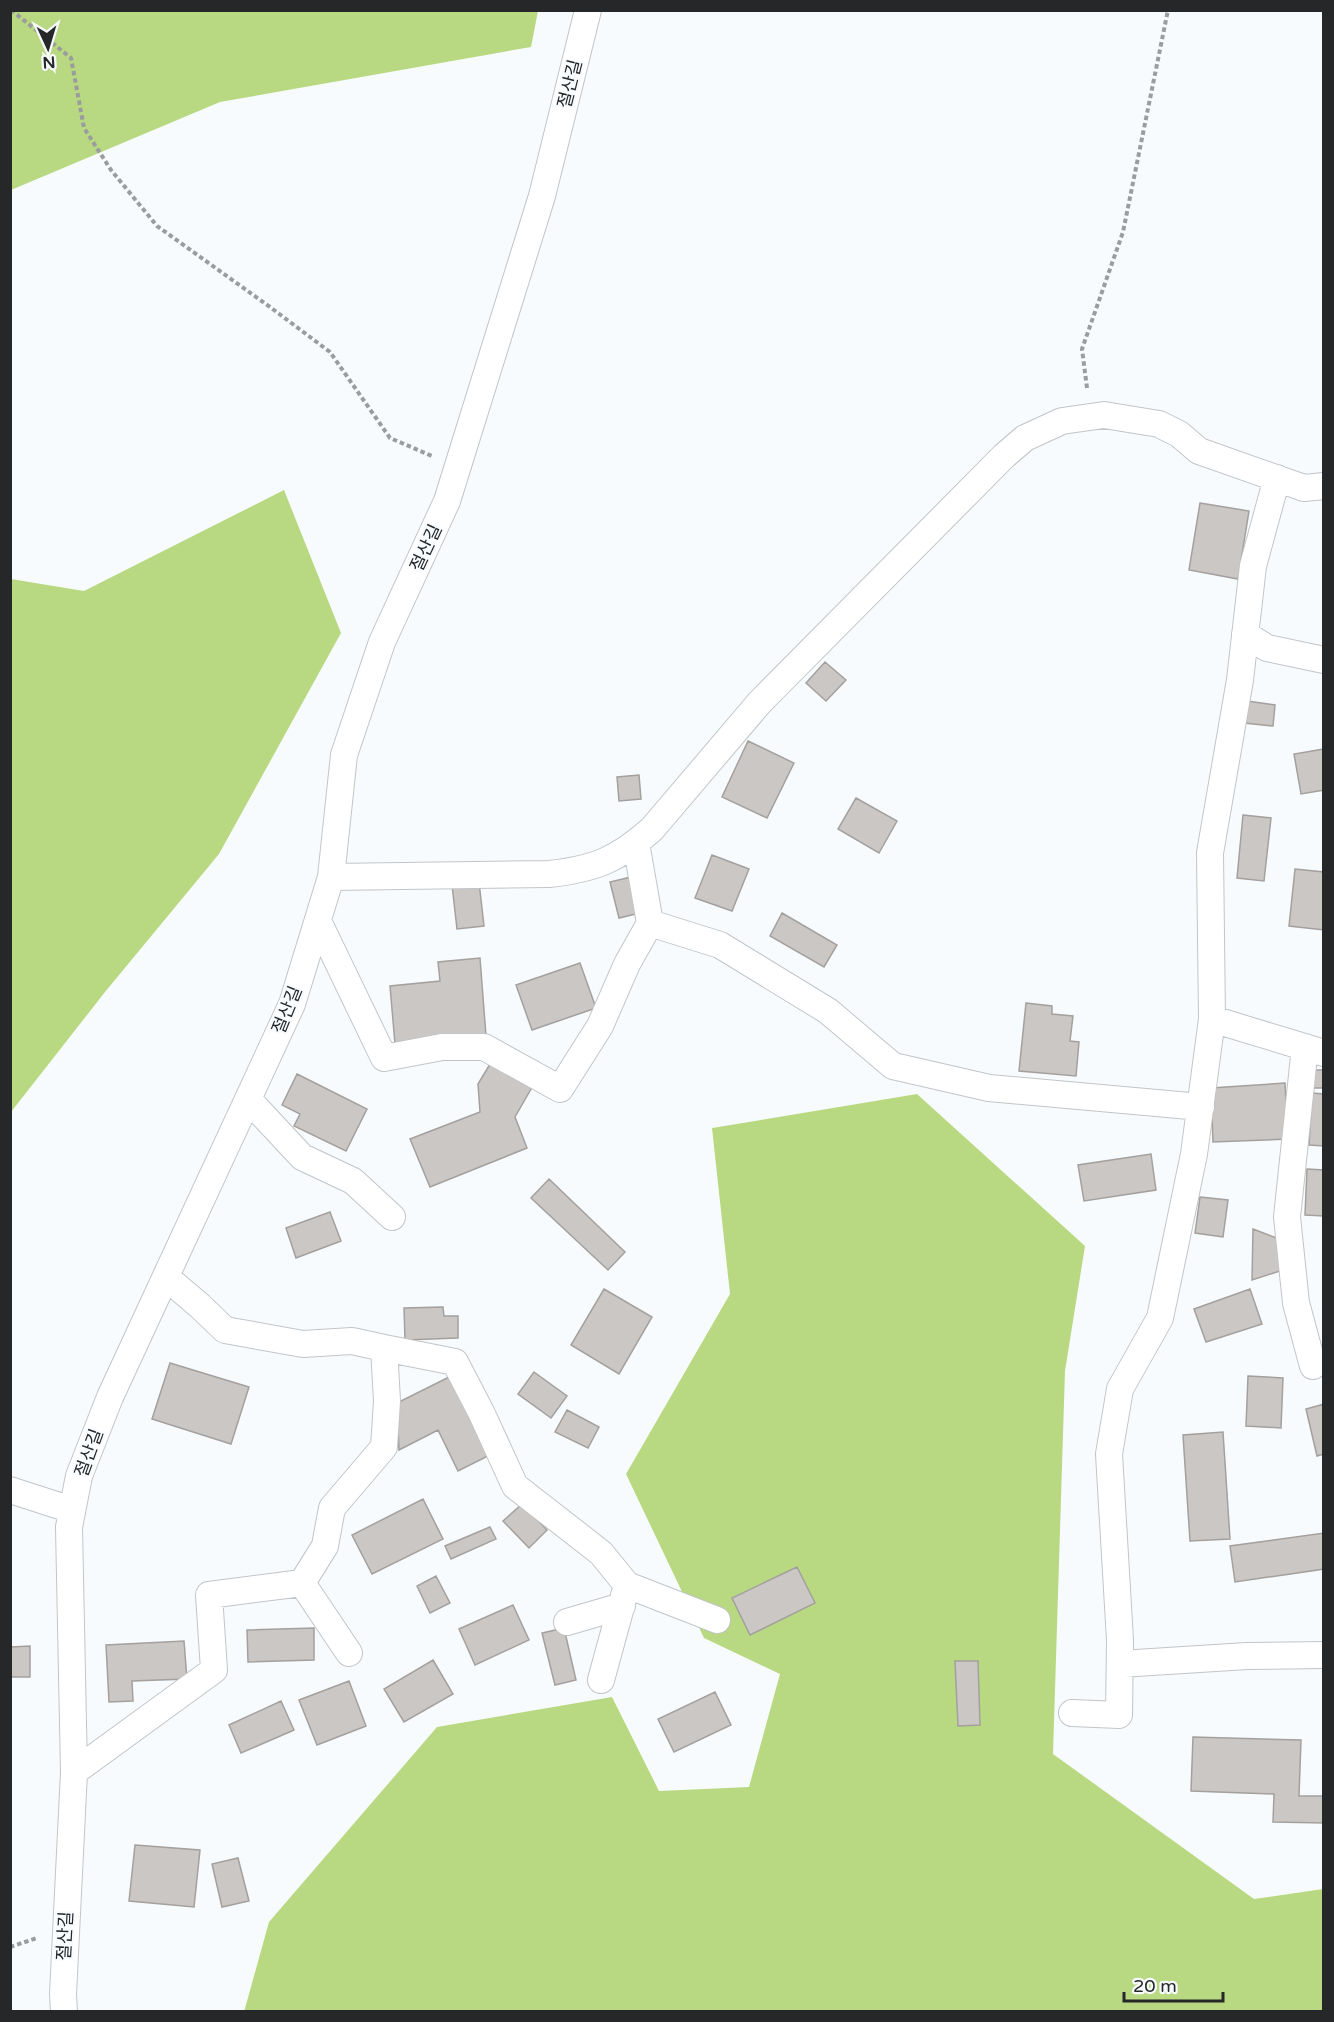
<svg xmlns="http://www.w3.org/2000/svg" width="1334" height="2022" font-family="'Varela Round','Noto Sans KR',sans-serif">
	<rect width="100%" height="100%" fill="#f8fbfd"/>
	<path fill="#b8d981" d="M11,10H538V11L531,47L220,102L11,190Z
		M284,490L341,633L219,854L105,992L11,1112V579L84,591Z
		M917,1094L1085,1246L1065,1371L1053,1754L1254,1899L1323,1889V2011L244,2012L269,1922L437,1727L612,1697L659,1791L749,1787L780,1674L704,1638L626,1474L730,1294L712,1128Z"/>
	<path fill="#cbc7c5" stroke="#a3a09e" stroke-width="1.5" d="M1200,503L1249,511L1238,579L1189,570Z
		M825,662L846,680L826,701L806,683Z
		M1247,701L1275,705L1273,726L1244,723Z
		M748,741L794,763L767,818L722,797Z
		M1324,749V790L1301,794L1294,754Z
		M639,775L641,799L619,801L617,777Z
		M856,798L897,821L879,853L838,829Z
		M1243,815L1271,818L1264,881L1237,878Z
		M712,855L749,869L732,911L695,898Z
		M1295,869L1324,872V930L1289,926Z
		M631,877L640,913L619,918L610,882Z
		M479,882L484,926L457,929L452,885Z
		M782,913L837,945L824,967L770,936Z
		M480,958L486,1036L395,1044L390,986L440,981L438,962Z
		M580,963L596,1008L532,1030L516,985Z
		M1026,1003L1052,1006V1014L1073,1016L1070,1041L1079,1042L1076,1076L1019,1071Z
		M493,1059L535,1082L515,1117L527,1148L430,1187L410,1139L480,1112L478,1084Z
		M1314,1070H1324V1088H1313Z
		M297,1074L367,1109L346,1151L294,1126L300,1114L282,1105Z
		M1285,1083L1288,1139L1213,1142L1211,1088Z
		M1312,1093L1324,1094V1146L1309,1145Z
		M1151,1154L1156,1190L1084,1201L1078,1165Z
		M1307,1169L1324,1170V1216L1305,1215Z
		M549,1179L625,1252L608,1270L531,1198Z
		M1200,1197L1228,1200L1223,1237L1195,1233Z
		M330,1212L341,1241L296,1258L286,1228Z
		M1253,1229L1279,1239L1280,1271L1252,1280Z
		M604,1289L652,1317L619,1374L571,1345Z
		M1250,1289L1262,1324L1206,1342L1194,1309Z
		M443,1307L444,1316H458V1338L405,1340L404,1308Z
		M170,1363L249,1387L231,1444L152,1419Z
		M534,1372L567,1396L551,1418L518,1394Z
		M453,1375L494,1453L458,1471L438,1430L399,1450L397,1403Z
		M1248,1376L1283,1378L1281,1428L1246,1426Z
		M1324,1404V1454L1317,1456L1306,1409Z
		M567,1410L599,1427L588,1448L555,1432Z
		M1223,1432L1230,1539L1190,1541L1183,1435Z
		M423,1499L443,1539L372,1574L352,1535Z
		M522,1504L547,1530L529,1548L503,1521Z
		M490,1527L496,1539L451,1559L445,1546Z
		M1324,1533V1569L1235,1582L1230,1546Z
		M797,1567L815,1603L750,1635L732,1598Z
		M436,1576L450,1603L430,1613L417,1586Z
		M513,1605L529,1640L475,1665L459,1629Z
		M314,1628V1660L248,1662L247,1630Z
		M564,1628L576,1680L555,1685L542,1633Z
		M184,1641L187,1679L132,1681L133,1701L109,1702L106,1645Z
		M30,1646V1677H10V1647Z
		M433,1660L453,1694L404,1722L384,1689Z
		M955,1661H978L980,1725L958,1726Z
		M349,1681L366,1726L317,1745L299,1700Z
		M715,1692L731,1725L674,1752L658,1719Z
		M281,1701L294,1730L241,1753L229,1725Z
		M1193,1737L1301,1740L1299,1796H1324V1823L1273,1822L1274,1794L1191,1791Z
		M135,1845L200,1850L194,1907L129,1901Z
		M238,1858L249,1901L222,1907L212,1864Z"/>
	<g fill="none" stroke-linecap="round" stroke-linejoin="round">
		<defs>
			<path id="street" d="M1245,634L1267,648L1324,660
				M636,843L650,923L720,945L828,1011L893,1066L989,1088L1201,1107
				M331,877L549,874C595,869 617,860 652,829L760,702L1004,456L1025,438L1062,421L1104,415L1159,424L1179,434L1199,451L1304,488L1324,486
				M318,921L384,1058L442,1047H484L560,1089L600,1026L627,964L650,923
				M1212,1019L1324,1053
				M1305,1047L1287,1217L1296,1303L1313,1366
				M248,1099L302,1157L353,1181L392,1217
				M384,1348L455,1362L482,1414L515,1486L601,1553L627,1585L601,1680
				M10,1490L72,1510
				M302,1583L349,1653
				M627,1585L717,1620
				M567,1622L622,1606
				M1120,1664L1247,1656L1324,1655
				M1072,1713L1119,1715L1120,1640L1109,1454L1120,1389L1160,1318L1194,1154L1212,1019L1210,853L1240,680L1253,566L1277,478
				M74,1772L214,1670L209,1595L302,1583L325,1546L332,1508L384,1447L387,1401L384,1348L352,1341L303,1344L225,1330L200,1306L166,1277
				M64,2012L63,1994L74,1772L69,1527L79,1476L110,1397L292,1004L331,877L344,755L382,642L447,501L542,196L588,10"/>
		</defs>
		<use href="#street" stroke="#c2c5c8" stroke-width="28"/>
		<path stroke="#9a9c9e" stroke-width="4" stroke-dasharray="4.5 3" stroke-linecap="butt" d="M11,10L71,58L84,128L111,170L157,226L270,307L330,352L390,438L432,456
			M1087,388L1082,349L1123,232L1168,10
			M10,1947L37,1938"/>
		<use href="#street" stroke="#fff" stroke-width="26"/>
	</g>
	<g text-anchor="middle" stroke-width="4.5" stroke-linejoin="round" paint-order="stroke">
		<g font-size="18" fill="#252728" stroke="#f8fbfd">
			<text transform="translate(570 84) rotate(-76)" y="6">절산길</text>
			<text transform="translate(426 548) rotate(-65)" y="6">절산길</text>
			<text transform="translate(287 1010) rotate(-68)" y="6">절산길</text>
			<text transform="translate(89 1453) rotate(-70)" y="6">절산길</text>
			<text transform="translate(65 1936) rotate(-87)" y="6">절산길</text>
		</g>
	</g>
	<rect width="1334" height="2022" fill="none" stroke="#252728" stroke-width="24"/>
	<g transform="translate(48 48) rotate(176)" stroke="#f8fbfd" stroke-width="4.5" paint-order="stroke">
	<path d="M0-4.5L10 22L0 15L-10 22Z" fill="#252728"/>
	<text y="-9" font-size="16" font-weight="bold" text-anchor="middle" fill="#252728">N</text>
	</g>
	<path d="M1124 1992v9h99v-9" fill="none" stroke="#252728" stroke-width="3"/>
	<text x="1133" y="1992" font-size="18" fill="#252728" stroke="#f8fbfd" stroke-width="4.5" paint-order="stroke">20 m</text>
</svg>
